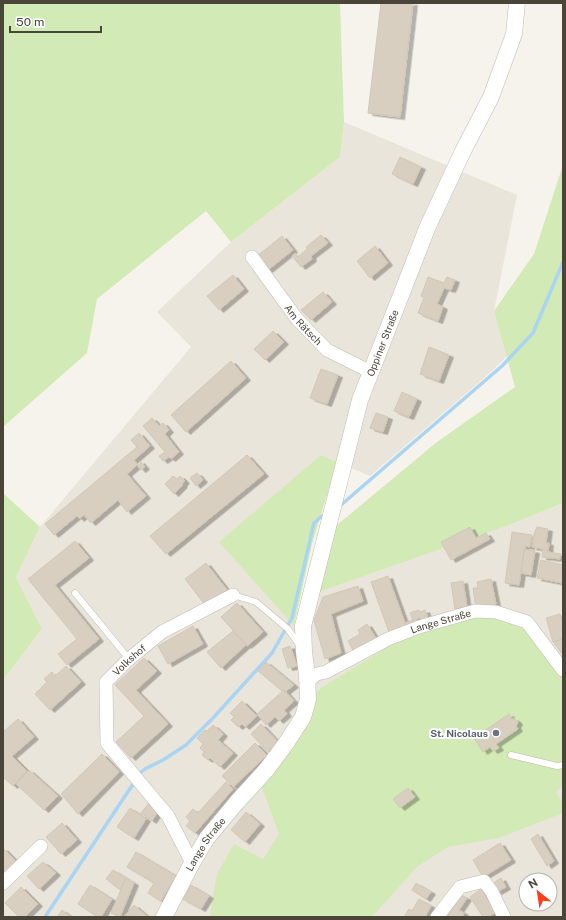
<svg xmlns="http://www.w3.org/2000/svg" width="566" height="920" font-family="'Public Sans',sans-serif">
	<defs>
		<filter id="shadow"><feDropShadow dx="4.5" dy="2.5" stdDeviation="0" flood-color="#0004"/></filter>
	</defs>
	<rect width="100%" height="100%" fill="#f6f3ec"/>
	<path fill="#eae5da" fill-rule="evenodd" d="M344,122L517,195L494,311L507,356L491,372L370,476L320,455L294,626L319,592L509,525L563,503V917H3V680L42,629L16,577L40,527L191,347L157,312L231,242L340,157ZM526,880H550V904H526Z"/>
	<path fill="#d2eab5" d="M3,3H340L344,122L340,157L231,242L206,211L97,299L87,353L3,427Z
		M563,165V503L509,525L319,592L337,525L437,442L515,387L494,311L534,254Z
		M321,455L337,462L312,544L294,626L219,542Z
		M3,493L40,527L16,577L42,629L3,680Z
		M474,613L523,625L563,674V785L556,793L563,802V813L499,838L448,847L418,866L372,917H212L210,915L217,874L234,844L263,859L279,834L261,785L298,740L306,718L310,699L322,687L393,644Z"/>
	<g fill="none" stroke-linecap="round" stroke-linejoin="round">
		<path stroke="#a9d4f2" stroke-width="3.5" d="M341,505L502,366L533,333L563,262
			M140,773L145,769L163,760L186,745L213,718L272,653L292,618L314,523L322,516
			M45,917L133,784"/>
	</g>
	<path fill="#d8cfc1" stroke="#d3c7b4" filter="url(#shadow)" d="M381,3H413L400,117L368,113Z
		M400,157L421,167L413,184L392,174Z
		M321,235L328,243L311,256L312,259L301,267L292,256L295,253L298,257L307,249L306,247Z
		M282,236L293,250L268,270L256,257Z
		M375,246L388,263L370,278L357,261Z
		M233,275L244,289L219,310L207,296Z
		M428,277L444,283L447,277L455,280L451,290L444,288L437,304L443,307L438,321L418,313L424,298L421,296Z
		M323,292L332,302L311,320L301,310Z
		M273,331L284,342L265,360L254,349Z
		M429,347L449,355L439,381L420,374Z
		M231,361L246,378L186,432L171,415Z
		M321,369L338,375L327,404L310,398Z
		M402,392L417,399L409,417L394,411Z
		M376,413L388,417L383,432L370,428Z
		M152,418L159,426L163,423L169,430L165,434L179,452L171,459L169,457L163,461L159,456L165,452L143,426Z
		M139,433L150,446L134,460L137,464L140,461L145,467L141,470L137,465L127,474L146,496L127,512L118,500L91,523L84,515L80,519L77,516L54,535L45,524L137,447L131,440Z
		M247,455L264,474L166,554L150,536Z
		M197,473L203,480L196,486L190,478Z
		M173,476L177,479L180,476L185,481L182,484L183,485L174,494L165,484Z
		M470,527L476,538L486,533L490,539L451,560L441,542Z
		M537,527L548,529L546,543H549L548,552L561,554L560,559L542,557L543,549L532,547L534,534Z
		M512,532L532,535L530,547L525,546L519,585L505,583Z
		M75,541L89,558L55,585L99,639L67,665L58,654L77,639L28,579Z
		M524,549L535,551L531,575L521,573Z
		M541,560L563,565L562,583L537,578Z
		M206,563L227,590L206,606L185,579Z
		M388,576L406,626L389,632L371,582Z
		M491,579L496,604L476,608L473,588H478L477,582Z
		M463,581L467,607L455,609L451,583Z
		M358,586L363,601L331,614L341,653L325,659L314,620L323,597Z
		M237,603L263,632L247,646L221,617Z
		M419,610L420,612L425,610L428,618L421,621L420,618L414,620L415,623L406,626L405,623L413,620L410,613Z
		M560,614L563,624V639L553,642L546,618Z
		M367,624L377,640L355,654L348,641L360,634L358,630Z
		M193,626L203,644L168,664L158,646Z
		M233,631L246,645L221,668L207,652Z
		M563,639V655L553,642Z
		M290,646L297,666L288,668L282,649Z
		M144,658L157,671L136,690L168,724L131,758L116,742L144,716L115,685Z
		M266,662L294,685L285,692L284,690L282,691L258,671Z
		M66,666L81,682L50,710L35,694L47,682L44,679L52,672L55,676Z
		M284,690L294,701L284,710L287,714L279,721L275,717L266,725L257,714Z
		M242,701L257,716L245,727L242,724L238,727L231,720L234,717L230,713Z
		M509,714L511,719H515L518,722L516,726L518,729L496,744L499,748L493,751L490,747L483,752L474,738Z
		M18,719L34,737L12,756L27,771L13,786L3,777V732Z
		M261,724L278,742L268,752L251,734Z
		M213,725L223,734L218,740L233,753L220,767L210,758L208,760L202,755L204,752L200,748L203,744L197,738L205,730L207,731Z
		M255,743L267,755L233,787L222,776Z
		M102,754L119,772L78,814L61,794Z
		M29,770L58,796L44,810L16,784Z
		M226,782L233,789L195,833L186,826L190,821L186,817L193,809L198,813Z
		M408,788L415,797L400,808L393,799Z
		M150,802L158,811L152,821L141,813Z
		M130,808L146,819L134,838L117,827Z
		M246,812L260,824L245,842L231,830Z
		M62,823L77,840L61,854L46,837Z
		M538,834L554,861L547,866L531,839Z
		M500,843L511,860L483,877L473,860Z
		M3,848L16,861L3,874Z
		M136,852L176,876L161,901L148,893L154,883L127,867Z
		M43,862L56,873L39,889L27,876Z
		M113,870L126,878L120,890L106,879Z
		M126,878L134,883L120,917L111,913Z
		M501,878L506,887L497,892L492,884Z
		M416,883L431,892L426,899L412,890Z
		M90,885L112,899L101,917H98L78,904Z
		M191,885L209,896L201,909L183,899Z
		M21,887L38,904L25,917H19L5,903Z
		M481,889L496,912L488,917H483L470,897Z
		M461,895L467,898L459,910L464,913L462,917H447Z
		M419,899L431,906L425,917H404L409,909L412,911Z
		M134,905L148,917H124Z
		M62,910L71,917H57Z"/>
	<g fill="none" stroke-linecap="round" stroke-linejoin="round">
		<defs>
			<path id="service" d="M75,593L129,659
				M233,595L256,602L288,629L300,646
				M511,755L557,766L563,765"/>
			<g id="minor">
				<path id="s1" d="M252,257L297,319L327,350L371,372"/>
				<path id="s2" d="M307,682L317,674L326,672L388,639L419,627L475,611L496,612L527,622L563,670"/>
				<path id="s3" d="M192,863L168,816L107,743L106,682L129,659L162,632L233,595"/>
				<path d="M3,883L41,846"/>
				<path d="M437,917L460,887L484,881L492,892L504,917"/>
			</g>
			<g id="tertiary">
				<path id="s4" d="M164,917L192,863L207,838L237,802L267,769L287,742L303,717L308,699L307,675L304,652L303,626L360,400L428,226L463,151L491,97L514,34L517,3"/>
			</g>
		</defs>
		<use href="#service" stroke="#c2bbae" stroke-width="7"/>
		<use href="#minor" stroke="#c2bbae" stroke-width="14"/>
		<use href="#tertiary" stroke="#c2bbae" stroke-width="17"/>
		<use href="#service" stroke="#fff" stroke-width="6"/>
		<use href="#minor" stroke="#fff" stroke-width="13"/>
		<use href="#tertiary" stroke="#fff" stroke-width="16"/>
	</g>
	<circle fill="#6b7280" stroke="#fff" stroke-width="1.5" cx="496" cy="733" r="4"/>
	<g text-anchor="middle" stroke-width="4" stroke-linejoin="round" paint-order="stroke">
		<g font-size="10" fill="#4b4439" stroke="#fff">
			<text dy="4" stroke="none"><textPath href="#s1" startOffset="85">Am Rätsch</textPath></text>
			<text dy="4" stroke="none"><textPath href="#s4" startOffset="631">Oppiner Straße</textPath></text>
			<text dy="4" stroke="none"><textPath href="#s2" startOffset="148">Lange Straße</textPath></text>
			<text dy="4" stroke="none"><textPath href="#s3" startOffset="241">Volkshof</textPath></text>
			<text dy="4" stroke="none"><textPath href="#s4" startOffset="84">Lange Straße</textPath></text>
		</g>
		<g font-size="10" font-weight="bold" fill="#5b616d" stroke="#fff" text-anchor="end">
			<text x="488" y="737">St. Nicolaus</text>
		</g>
	</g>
	<rect width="566" height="920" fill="none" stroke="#4b4439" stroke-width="8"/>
	<g transform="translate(538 892) rotate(330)"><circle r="19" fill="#ffffff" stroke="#b7b4b0"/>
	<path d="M0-3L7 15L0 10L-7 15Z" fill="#fc3f1d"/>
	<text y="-6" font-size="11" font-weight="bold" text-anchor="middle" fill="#4b4439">N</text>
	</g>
	<path d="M10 26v6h91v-6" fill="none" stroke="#4b4439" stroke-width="2"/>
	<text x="16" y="26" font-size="12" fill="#4b4439" stroke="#ffffff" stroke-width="3" paint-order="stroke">50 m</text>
</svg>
